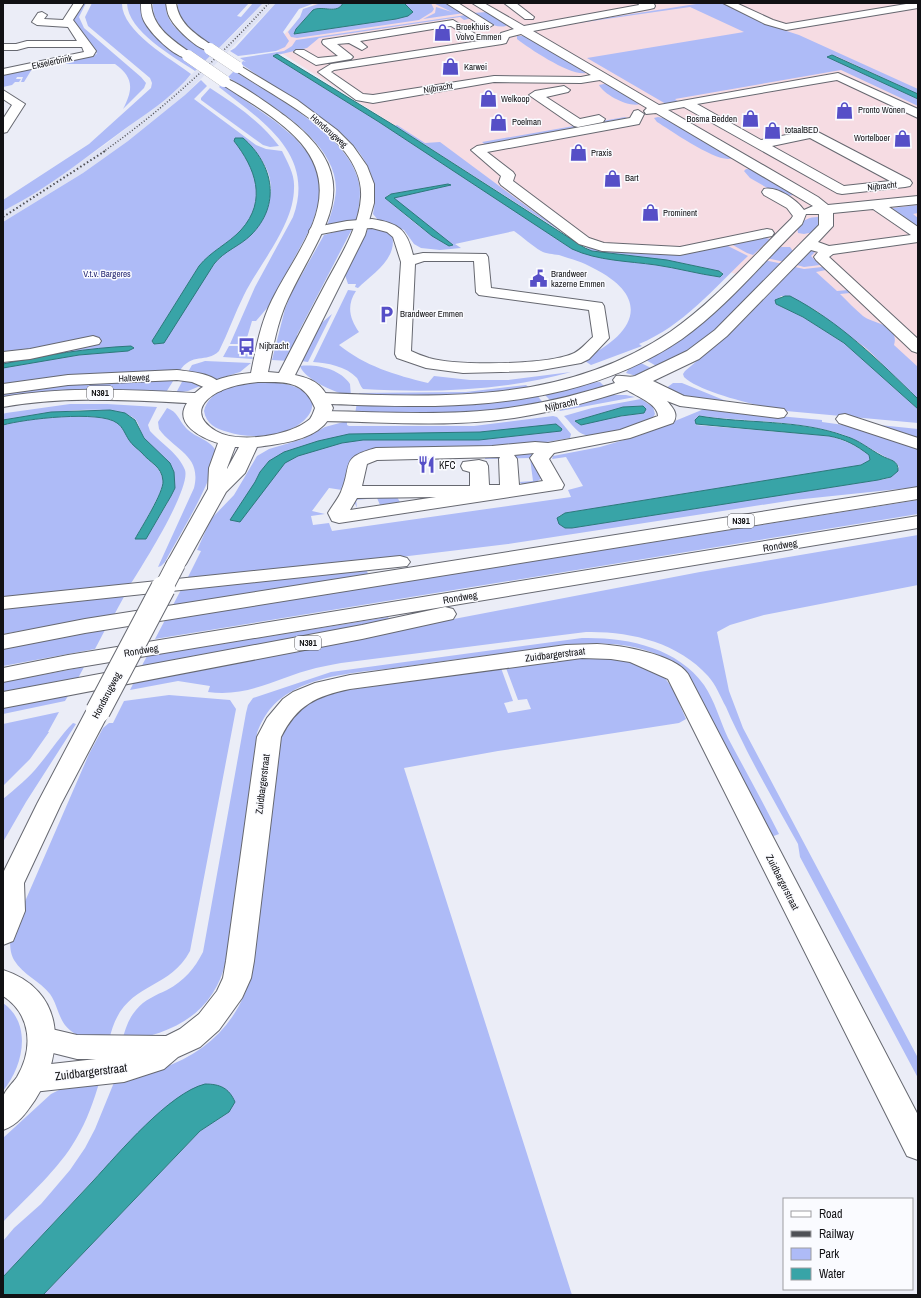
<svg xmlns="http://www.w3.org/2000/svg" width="921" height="1298" font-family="'Archivo Narrow',sans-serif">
	<rect width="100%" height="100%" fill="#ebedf7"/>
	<path fill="#dfe3f4" d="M263,3H276L185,95L128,141L83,173L3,222V211L46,185L106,144L173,92L236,32Z"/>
	<path fill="#f6dce3" d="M315,3H918V391L780,289L724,270L673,260L587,248L272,47Z"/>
	<path fill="#aebbf7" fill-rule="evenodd" d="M83,3H86L79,17L84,28L141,77L146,83L144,88L123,109C134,88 133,77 115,64H56L97,54L73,21Z
		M92,3H122C121,31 171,59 191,74C177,92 155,108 136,121C92,152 51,187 3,211V200L89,144L151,88L152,83L150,78L88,26L85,17Z
		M127,3H141C137,31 178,54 198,68L195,71C173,56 128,32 127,3Z
		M153,3H166C163,27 195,43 211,55L204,62C185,48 151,31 153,3Z
		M178,3H249L237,16L241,17L253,3H263L218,49C202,39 176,24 178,3Z
		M276,3H315L299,9L283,32L289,41L285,47L276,51L238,56L230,51L235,48Z
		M321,3H343C337,15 323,5 313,10L296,29L294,34L396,19L413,12L404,3H431L434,9L432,12L419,20L297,38L291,37L288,32L300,17L303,9Z
		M433,3H446L464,13L423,19L435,13L436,7L452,12Z
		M695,3H721L771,26L799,35L918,89V94L836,56L827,57L918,99V106L841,70L675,99L679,102L666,104L587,58L744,32L690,7L536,29L696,4Z
		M487,12L507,24L506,26C494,29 483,19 473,13Z
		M466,15L472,18L464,20L460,17L319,38L307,48L273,56L379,122L572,249C598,261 628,261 656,265C677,268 698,274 719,277L723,273L719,271L682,263L592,251L395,126L397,125L425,143L440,142L533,211L583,244L675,254L726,245L748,256C714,288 683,326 639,344L642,346L591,365L582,359C633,336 655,299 593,268C583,262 571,259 559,255C553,254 546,254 541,251C532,246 523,237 514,231L455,244L461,248L440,250L421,248L414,244L404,230L378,220L373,214C385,157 336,127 294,100C276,88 259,76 241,64L243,61L246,62L240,58L284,51L292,46L296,40ZM448,184L450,185L393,198L452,245C439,246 399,209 386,199L388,195L391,194Z
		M523,36L530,37L586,73C570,76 530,49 517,39V36Z
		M32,69L24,82H21L23,77H17L16,79H21L19,82H15L12,85L3,87V75Z
		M234,71C273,96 345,133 358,179C362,193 359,208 356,221L327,226C331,214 335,203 336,190C337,139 265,102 228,77Z
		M201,80L207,86L194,99L256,145L266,149L282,151C288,163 295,175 294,188C294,225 260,263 244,295C235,313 228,333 219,351C206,364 192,351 179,372L3,387V368L79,355L128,351L133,347L76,352L3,364V222L83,173L128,141L185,95ZM235,138H242C254,147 268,165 270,180C274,198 263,224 250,236C239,246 224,251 215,263C196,288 179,316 164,343L155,344L152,341L199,266C211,251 228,244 241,230C268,200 255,168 234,141Z
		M222,84L276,122L295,138L311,157L317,170L320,190L318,205L311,227L268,307L256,321H252L246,341H241L240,344H230L255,287L293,217C316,154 262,121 219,87Z
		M604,84L612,85L640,104C630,108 604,95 599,85Z
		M210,88C235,104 261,122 279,146L270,147L263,145L201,100V98Z
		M625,117L629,119L486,145L482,142Z
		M658,117L668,119L732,158C720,165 670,130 657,122L654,118Z
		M746,169H751L798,194L783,197L750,178L744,171Z
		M918,205V213L913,214L918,218V229L892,208Z
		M818,217L823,220L814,232L804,234L798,233L797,227C803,220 809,217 818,217Z
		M353,227L297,335V348L290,361L272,360L285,309L292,292L324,235Z
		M369,227L388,232L392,235C398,259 372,274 358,288L355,287L356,284H348L345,275Z
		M762,237L770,239L753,255L747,253L731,244Z
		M781,247H790L793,251L785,262L766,258Z
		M814,248L817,250L811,256L820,265L804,267L797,265Z
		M764,260L783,264L704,341L660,368L644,359Z
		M795,267L804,269L822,267L826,270L816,272L837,291L848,290L850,293L840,294C848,302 855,309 863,316C873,324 900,324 894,345L918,367V399L867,349L817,311L788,296H781L775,303L776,304L803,317L844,343L918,409V423L786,411C763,407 700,393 684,377L683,374L685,371L737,327Z
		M348,290L356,291C346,306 350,319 359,332L339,345C365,366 395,375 428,383L434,376L470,380H507L571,372C504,391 432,393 363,389C360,386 359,381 357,378C346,366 327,363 313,362Z
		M332,314L308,362L301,361L318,326Z
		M229,346H249L253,359L223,357Z
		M202,362L205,361L251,363L240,372L215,380L203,374L188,372L192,365Z
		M639,362L655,370L636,376L626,373L630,367Z
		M300,366C317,364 340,369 350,384L351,396C337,394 304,379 300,366Z
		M175,378L165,394L3,399V393L41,386Z
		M184,378L205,384L188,391L176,393Z
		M252,382C268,381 306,382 312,402C313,407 311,412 308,416C292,437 251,440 228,432C216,429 206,424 204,411C208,391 234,385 252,382Z
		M600,382L605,387L553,403L543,393L584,383Z
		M673,383H682L736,405L688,401L665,389Z
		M526,385L531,389L471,396H358L359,393L466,392Z
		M536,394L545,405L492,412L355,414L357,402Z
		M611,395H626L635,397L560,411L558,408Z
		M641,399L653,407L655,414L652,419C635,425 595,444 579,432C574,428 569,421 564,416L592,408ZM643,406L644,413L603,419L582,425L575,421L623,407Z
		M70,404H107L157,407L148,425L150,431C161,443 179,454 185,470C191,489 142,566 130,585L3,597V425C25,419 99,410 117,423C127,430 133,444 142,453C150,463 161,466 163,481C164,491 141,527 136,538L146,539L168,502L166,459C159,453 150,446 144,438C140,433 140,424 135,419C115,400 29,415 3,420V414L6,413Z
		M167,408C178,412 178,419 186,428C195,438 211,439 217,453C210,487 182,530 165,562L161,566L158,567L194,488C202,455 175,451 159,429L158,422Z
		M704,409L822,420V422L851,426L918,447V487L794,500L508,544L392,558L187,579L201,551L197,550L211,519L234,495L257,456L269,449L303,439L325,427L347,421V425L349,426H474L553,416L557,417L571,434L570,438L499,450H374L342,490L329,488L312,511L325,514L311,516L313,525L329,523L332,531L571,497L568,490L583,486L566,457L552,459L553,456L600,447L641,435ZM700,416C747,422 799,420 844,435C858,440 869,448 882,455C888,459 894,459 899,467L891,477L885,479L572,528L559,516L565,513L861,465L870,460L869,455C856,445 844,440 829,436L696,425Z
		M870,424L918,429V440Z
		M535,450L532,456L542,478L536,482L522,484L519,482L533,481L530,458L485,459V458L467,457Z
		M357,497H397L400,502L380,505L377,498L356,500L357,508L353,499Z
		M918,500V514L155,639L165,620Z
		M918,535V585L764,615L730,625L717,632L729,691L743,728L918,1058V1078L800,857L798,844C781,813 763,782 747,751C740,736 732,722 726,707C720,696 716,685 708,676C678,642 629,631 586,632L341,663C332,665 324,666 316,668C279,677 248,698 208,692L210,686L178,681L130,690L135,680L700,572Z
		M366,568L368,574L173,605L183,586Z
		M126,593L114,615L3,634V606Z
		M388,617L391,622L139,671L147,656Z
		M105,630L95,649L3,666V648Z
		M582,638C626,637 677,647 704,685C715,701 720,721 728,738C745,770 763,802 779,834L771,837L672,662C642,644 610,642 576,644C515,652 455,659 394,668C362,672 326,674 296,689C276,699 265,712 257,733L226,960C215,1013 172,1035 122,1041C125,1030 128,1019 136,1010C144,1000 156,995 167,990C184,981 195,968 203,952L246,713L248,705L253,698L331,672Z
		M579,658H621L663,675L674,691L686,719L679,723L498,751L404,768L572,1295H43L200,1131L229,1112L215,1084L154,1118L127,1144L3,1277V1241L14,1228L41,1204L70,1170L85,1148L95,1129L115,1080C130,1076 145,1074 160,1069C212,1051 243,1017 254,963L279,744L290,717L314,698L341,691L501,668L513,701L504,703L508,713L531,709L527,699L518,700L506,668Z
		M84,667L76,682L3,696V682Z
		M71,691L65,701L3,714V704Z
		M169,695L230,700L236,709L190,951C167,994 121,980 109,1041C96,1039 81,1039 71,1031C58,1021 59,1007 50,994C40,981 23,975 14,960C10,953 10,945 10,936L89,754L103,728L109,723H113L124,701Z
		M59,712L48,732H49L30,759L3,786V724Z
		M73,723L76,724L26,802L3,842V799C16,788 29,778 39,765C51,751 60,736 73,723Z
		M3,1003C33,1024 23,1067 3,1091Z
		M100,1080C94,1100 87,1121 76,1139C59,1169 27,1197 3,1222V1138L51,1094L63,1088Z"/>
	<path fill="#38a4a7" stroke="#2c787b" d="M343,3H404L413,12L408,16L396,19L294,34L296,29L313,10C323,5 337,15 343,3Z
		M277,54L395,126L585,248L592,251L667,260L719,271L723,274L720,277C698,274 677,268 656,265C628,261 598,261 572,249L379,122L273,56Z
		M832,55L918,94V99L827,57Z
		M235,138H243C274,165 281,205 251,235C240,246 224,251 214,264L164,343L154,344L152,341L199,266C211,251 228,244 241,230C268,200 255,168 234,141Z
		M448,184L451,185L394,198L453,245L449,246L432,236L385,198L391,194Z
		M785,296H790C840,322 878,360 918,399V409L844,343L803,317L776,304L775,300Z
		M131,346L134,348L128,351L79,355L3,368V364C45,355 88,348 131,346Z
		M643,406L646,409L644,413L621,416L581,425L575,421L623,407Z
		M110,410L125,413L135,420L144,438L170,463L174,472L175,488L171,496L146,539H135C141,528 164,492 163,481C162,466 150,463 142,453C138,449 132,445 129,440C125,434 123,427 117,423C100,410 24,419 3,425V420L51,412Z
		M699,416C747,424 798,419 845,436C859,440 869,449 882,456C889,460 899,460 898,471L891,477L878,480L572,528H565L559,524L557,518L565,513L861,465L870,460L869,455C856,445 845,439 829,436L696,424L695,420Z
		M556,424L562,429L561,431L479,440H363L342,443L298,456L285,463L240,522L230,520L255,482L260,472L269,461L284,452L318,441L349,434L480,432Z
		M205,1084C220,1084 229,1088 235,1102L229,1112L200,1131L43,1295H3V1277C33,1245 63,1213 93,1181C119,1153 169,1093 205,1084Z"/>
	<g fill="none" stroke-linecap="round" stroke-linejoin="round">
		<defs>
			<path id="minor" d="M74,3H84L73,20L96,51L93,56L3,75V69L84,52L82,47H28L17,50H3V44H16L27,41H77L68,27L37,25L32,22L38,13L42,12L47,15L44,19L63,20Z
				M446,3H458L493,25L488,28L484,27Z
				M472,3H484L524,26L639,5L638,3L654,4L655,6L654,8L650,9L533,31L659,105L838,73L918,109V118L837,80L697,104L761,140L812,130L816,131L910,180L912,183L910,186L905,187L842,194L837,193L684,107L668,110L818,197L828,205L918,196V204L889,207L918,227V242L833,254L829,257L918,339V353L912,351L816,260L814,257L818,252L811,250L727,336L699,359L653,381L684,396L784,409L787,413L784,417L778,418L680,406L667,401C673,408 679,414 673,423L630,438L554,453L549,459L564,485L562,489L339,523L332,521L328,513C332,506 338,499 341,492C353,464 339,458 376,448L492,446L535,442L548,443L620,430L658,416C658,404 636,396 627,390C592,401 557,411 520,417C455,428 388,422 322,421L316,420L313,416L316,412L322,411C388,412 456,417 521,406C553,401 584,393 615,383L613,380L616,376C623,375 629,378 635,376L687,351L715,330L819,225V214H806L802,224C763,262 727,307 682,339C609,389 522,404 435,406C408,406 382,406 356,405C343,404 329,405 317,402L314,398L317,394L323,393C445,398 565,403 670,332C715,301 752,257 791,219L793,216L787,208L764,195L762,192L764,189C777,186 797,200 804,210L813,206L656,113L646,114L644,111L647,108L600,80L581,83L494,82L373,103L356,100L318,72L331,64L498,38L501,33L514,29ZM521,34L591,75L581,77L494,76L373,95L363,94L331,72L334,70L502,44L506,43L509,37ZM810,138L890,181L844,186L772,146ZM873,209L911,235L829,246L818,242L833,226V213ZM534,453L530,458L543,481L519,485L517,459L514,455ZM500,457L499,459L500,485H489L488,466L486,462L479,460L463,462L461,466L463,470L470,472V486H362L367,464L377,460ZM436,497L350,510L357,498Z
				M504,3H516L534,17L533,19H525Z
				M723,3H736L773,20L786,24L912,3H918V8L786,30L765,24Z
				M453,20L482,38L477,41L473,40L451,26L360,41L367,47L362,50L349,43L337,44L351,55L353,57L351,59L316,65L294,52L296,50H304L318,58L338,56L323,44L322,42L323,40Z
				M564,86L570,90L568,92L546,97L580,119L599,115L605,119L603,122L578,127L574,126L529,95L535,91Z
				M3,90L25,104L7,132L3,133V119L12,105L3,99Z
				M638,110L644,114L639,124L487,152L513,172L515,175L513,181L589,238L604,243L680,247L767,229L772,230L774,233L772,236L680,255L602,251L579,244L501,185L499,182L501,176L471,150L477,146L630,118L634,111Z
				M372,219C398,223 407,229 413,255L423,253L486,254L488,257L491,288L602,303L604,306L609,338L589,359L581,363L536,371L463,373L426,368L397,358L395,354L401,262L393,237L387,232L372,228L347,229L316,235L311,234L309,231L311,228L347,221ZM424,261H474L476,292L479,295L589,310L593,337C586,343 580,351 572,354C546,365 456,366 429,358C423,356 417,354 411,351L415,264Z
				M93,336L99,338L101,341L99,344L30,359L3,362V352L30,349Z
				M177,370C192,372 214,373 224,387L221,391L215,392L192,382L177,380L68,385L3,394V384L68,375Z
				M845,414L918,438V449L839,423L836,419L839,415Z
				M597,644C620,645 675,654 688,674L918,1115V1160L907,1156L668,679L630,662L611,659L582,658L350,689C316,696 297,705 281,737L254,961L251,978L242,998L219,1030L200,1047L178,1057L164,1069L124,1082L33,1092L22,1088L18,1079L22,1070L33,1066L96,1059H77L33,1048L28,1039L33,1030L43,1027L77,1035L166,1036L180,1029L199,1014L217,991L223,978L226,961L257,737L267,718L283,699L293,692L315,683L350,675L566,645Z"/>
			<path id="major" d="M141,3H151C152,28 173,40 192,54L194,56L192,58C178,62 150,33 144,21C141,15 141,10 141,3Z
				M166,3H176C179,25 197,35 214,47L216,49L214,51C201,54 176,29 170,18C167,13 167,8 166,3Z
				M237,64L297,100L337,130L353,146L367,166L374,184V203L365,235L295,375C318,380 324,387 333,408C331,413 329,420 324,425C308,441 279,444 257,447L245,473L226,492L186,564L183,568L176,570L169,568L166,564L208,489L209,468L218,443C202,438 173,424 187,403C125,400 64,396 3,407V397C67,386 130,390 195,393C210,379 231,375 251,373C256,348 261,322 272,300C297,249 347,198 301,143C279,118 247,101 220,83L218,81L224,78C237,81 273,107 285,116C371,181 323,225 288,299C277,322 273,348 268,372L279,373C295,342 311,311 327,281C341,255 359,227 361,197C362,181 355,165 345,152C317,116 270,94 233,69L231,67L233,65ZM258,382C285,382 304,380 315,408C314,411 312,416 310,419C291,436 238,444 216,431C186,413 207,394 231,387C240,384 249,383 258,382ZM235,447H239L227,469V468Z
				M918,487V499L85,633L3,649V635L85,619Z
				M918,516V528L68,669L3,682V668L68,655Z
				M400,556L407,558L410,562L407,566L3,609V597Z
				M445,607L453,609L456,614L453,619L362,639L3,708V692L362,625Z
				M98,703L106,706L110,711L61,804L24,883L25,911L13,941L3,945V873L37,804L86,711L90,706Z
				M3,970C65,990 66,1051 35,1100C26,1113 18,1125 3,1130C3,1120 0,1106 3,1097C5,1090 13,1083 17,1077C34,1048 31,1014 3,996Z"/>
		</defs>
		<use href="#minor" stroke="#666870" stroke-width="2"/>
		<use href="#major" stroke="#666870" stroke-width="2"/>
		<use href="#minor" fill="#fff" fill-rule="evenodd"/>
		<use href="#major" fill="#fff" fill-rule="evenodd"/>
		<path stroke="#4f5055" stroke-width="1.5" stroke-dasharray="1 2" stroke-linecap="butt" d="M103,152C165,108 218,59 269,3"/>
		<path stroke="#4f5055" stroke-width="2" stroke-dasharray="1.5 2.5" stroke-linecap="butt" d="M3,217L105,151"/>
		<defs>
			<path id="major-bridge-far2" d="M210,49L237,67
				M188,56L224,81"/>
			<path id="major-bridge-far1" d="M163,589L176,564"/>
			<path id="major-bridge" d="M98,711L163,588"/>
		</defs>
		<use href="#major-bridge-far2" stroke="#666870" stroke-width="12" stroke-linecap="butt"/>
		<use href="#major-bridge-far1" stroke="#666870" stroke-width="20" stroke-linecap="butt"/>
		<use href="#major-bridge" stroke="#666870" stroke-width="26" stroke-linecap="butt"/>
		<use href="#major-bridge-far2" stroke="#fff" stroke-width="12"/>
		<use href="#major-bridge-far1" stroke="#fff" stroke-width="18"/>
		<use href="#major-bridge" stroke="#fff" stroke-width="24"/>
	</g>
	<defs>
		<symbol id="shop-bare" viewBox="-9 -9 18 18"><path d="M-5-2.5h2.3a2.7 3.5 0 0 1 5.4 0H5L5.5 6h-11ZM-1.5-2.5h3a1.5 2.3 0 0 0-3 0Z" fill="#564fc7" stroke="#fafbff" stroke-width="2.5" paint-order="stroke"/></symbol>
		<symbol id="civic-bare" viewBox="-9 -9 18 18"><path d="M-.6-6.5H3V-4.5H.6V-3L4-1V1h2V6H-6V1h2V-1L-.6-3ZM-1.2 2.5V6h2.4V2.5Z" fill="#564fc7" stroke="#fafbff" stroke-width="2.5" paint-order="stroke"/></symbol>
		<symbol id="parking-bare" viewBox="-9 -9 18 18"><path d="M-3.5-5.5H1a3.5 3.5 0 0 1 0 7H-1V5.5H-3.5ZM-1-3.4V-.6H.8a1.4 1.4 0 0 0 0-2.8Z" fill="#564fc7" stroke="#fafbff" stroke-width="2.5" paint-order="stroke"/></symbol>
		<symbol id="bus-bare" viewBox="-9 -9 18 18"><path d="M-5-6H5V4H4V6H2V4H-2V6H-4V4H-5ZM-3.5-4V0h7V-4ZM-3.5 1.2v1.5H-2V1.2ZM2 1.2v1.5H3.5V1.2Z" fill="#564fc7" stroke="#fafbff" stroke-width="2.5" paint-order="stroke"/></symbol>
		<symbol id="restaurant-bare" viewBox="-9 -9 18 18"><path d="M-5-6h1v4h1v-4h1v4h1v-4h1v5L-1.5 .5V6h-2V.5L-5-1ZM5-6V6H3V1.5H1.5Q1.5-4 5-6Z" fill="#564fc7" stroke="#fafbff" stroke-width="2.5" paint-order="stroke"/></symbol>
	</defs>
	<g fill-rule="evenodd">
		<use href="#shop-bare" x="430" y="20" width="25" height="25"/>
		<use href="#shop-bare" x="438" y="54" width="25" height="25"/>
		<use href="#shop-bare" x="476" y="86" width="25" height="25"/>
		<use href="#shop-bare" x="832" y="98" width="25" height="25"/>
		<use href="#shop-bare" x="738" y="106" width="25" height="25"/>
		<use href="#shop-bare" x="486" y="110" width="25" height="25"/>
		<use href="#shop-bare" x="760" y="118" width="25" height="25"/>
		<use href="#shop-bare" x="890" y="126" width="25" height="25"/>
		<use href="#shop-bare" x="566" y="140" width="25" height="25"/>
		<use href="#shop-bare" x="600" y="166" width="25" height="25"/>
		<use href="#shop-bare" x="638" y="200" width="25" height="25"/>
		<use href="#civic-bare" x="526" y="266" width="25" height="25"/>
		<use href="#parking-bare" x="374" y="302" width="25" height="25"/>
		<use href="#bus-bare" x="234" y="334" width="25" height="25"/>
		<use href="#restaurant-bare" x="414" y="452" width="25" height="25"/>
	</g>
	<g text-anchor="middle" stroke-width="3" stroke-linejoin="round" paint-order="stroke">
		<g font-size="9" fill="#111114" stroke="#fafbff" text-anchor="start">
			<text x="456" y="30">Broekhuis<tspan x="456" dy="10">Volvo Emmen</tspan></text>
			<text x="464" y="70">Karwei</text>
			<text x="501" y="102">Welkoop</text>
			<text x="858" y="113">Pronto Wonen</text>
			<text x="737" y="122" text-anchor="end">Bosma Bedden</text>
			<text x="512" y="125">Poelman</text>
			<text x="785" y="133">totaalBED</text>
			<text x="890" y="141" text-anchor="end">Wortelboer</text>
			<text x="591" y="156">Praxis</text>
			<text x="625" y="181">Bart</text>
			<text x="663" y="216">Prominent</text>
			<text x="551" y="277">Brandweer<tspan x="551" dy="10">kazerne Emmen</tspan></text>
			<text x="400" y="317">Brandweer Emmen</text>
			<text x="259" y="349">Nijbracht</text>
		</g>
		<g font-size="9" fill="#111114" stroke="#fafbff">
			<text transform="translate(52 62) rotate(-12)" y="3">Ekselerbrink</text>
			<text transform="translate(438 88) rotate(-9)" y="3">Nijbracht</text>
			<text transform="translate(329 131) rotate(41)" y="3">Hondsrugweg</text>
			<text transform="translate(882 186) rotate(-6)" y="3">Nijbracht</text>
			<text transform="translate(134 378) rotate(-3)" y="3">Halteweg</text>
		</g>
		<g font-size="9" fill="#262973" stroke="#fafbff">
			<text x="107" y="277">V.t.v. Bargeres</text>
		</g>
		<g fill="#fafbff" stroke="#57575a" stroke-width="1">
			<rect x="87" y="386" width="26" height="14" rx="3"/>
			<rect x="728" y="514" width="26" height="14" rx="3"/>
			<rect x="295" y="636" width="26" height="14" rx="3"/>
		</g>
		<g font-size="9" font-weight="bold" fill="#111114">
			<text x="100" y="396">N391</text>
			<text x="741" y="524">N391</text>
			<text x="308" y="646">N391</text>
		</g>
		<g font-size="10" fill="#111114" stroke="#fafbff">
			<text transform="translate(561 404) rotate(-12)" y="4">Nijbracht</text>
			<text transform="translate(780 545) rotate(-9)" y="4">Rondweg</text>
			<text transform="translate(460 597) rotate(-9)" y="4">Rondweg</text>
			<text transform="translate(141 650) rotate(-9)" y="4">Rondweg</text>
			<text transform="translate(555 654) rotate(-7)" y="4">Zuidbargerstraat</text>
			<text transform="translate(106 695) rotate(-62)" y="4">Hondsrugweg</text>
			<text transform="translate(262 784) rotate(-83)" y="4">Zuidbargerstraat</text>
			<text transform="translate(783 882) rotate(63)" y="4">Zuidbargerstraat</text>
		</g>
		<g font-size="10" fill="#111114" stroke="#fafbff" text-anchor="start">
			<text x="439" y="469">KFC</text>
		</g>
		<g font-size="12" fill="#111114" stroke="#fafbff">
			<text transform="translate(91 1072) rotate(-7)" y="4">Zuidbargerstraat</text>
		</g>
	</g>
	<rect width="921" height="1298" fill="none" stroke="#111114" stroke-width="8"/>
	<rect x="783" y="1198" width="130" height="92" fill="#fafbff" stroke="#9d9da1"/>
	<rect x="791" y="1211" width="20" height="6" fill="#ffffff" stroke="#9d9da1"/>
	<text x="819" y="1218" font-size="12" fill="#111114">Road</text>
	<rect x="791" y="1231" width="20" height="6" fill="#4f5055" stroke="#9d9da1"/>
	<text x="819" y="1238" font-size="12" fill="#111114">Railway</text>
	<rect x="791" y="1248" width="20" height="12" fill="#aebbf7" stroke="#9d9da1"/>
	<text x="819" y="1258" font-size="12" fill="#111114">Park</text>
	<rect x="791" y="1268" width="20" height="12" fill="#38a4a7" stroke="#9d9da1"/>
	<text x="819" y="1278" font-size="12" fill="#111114">Water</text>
</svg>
